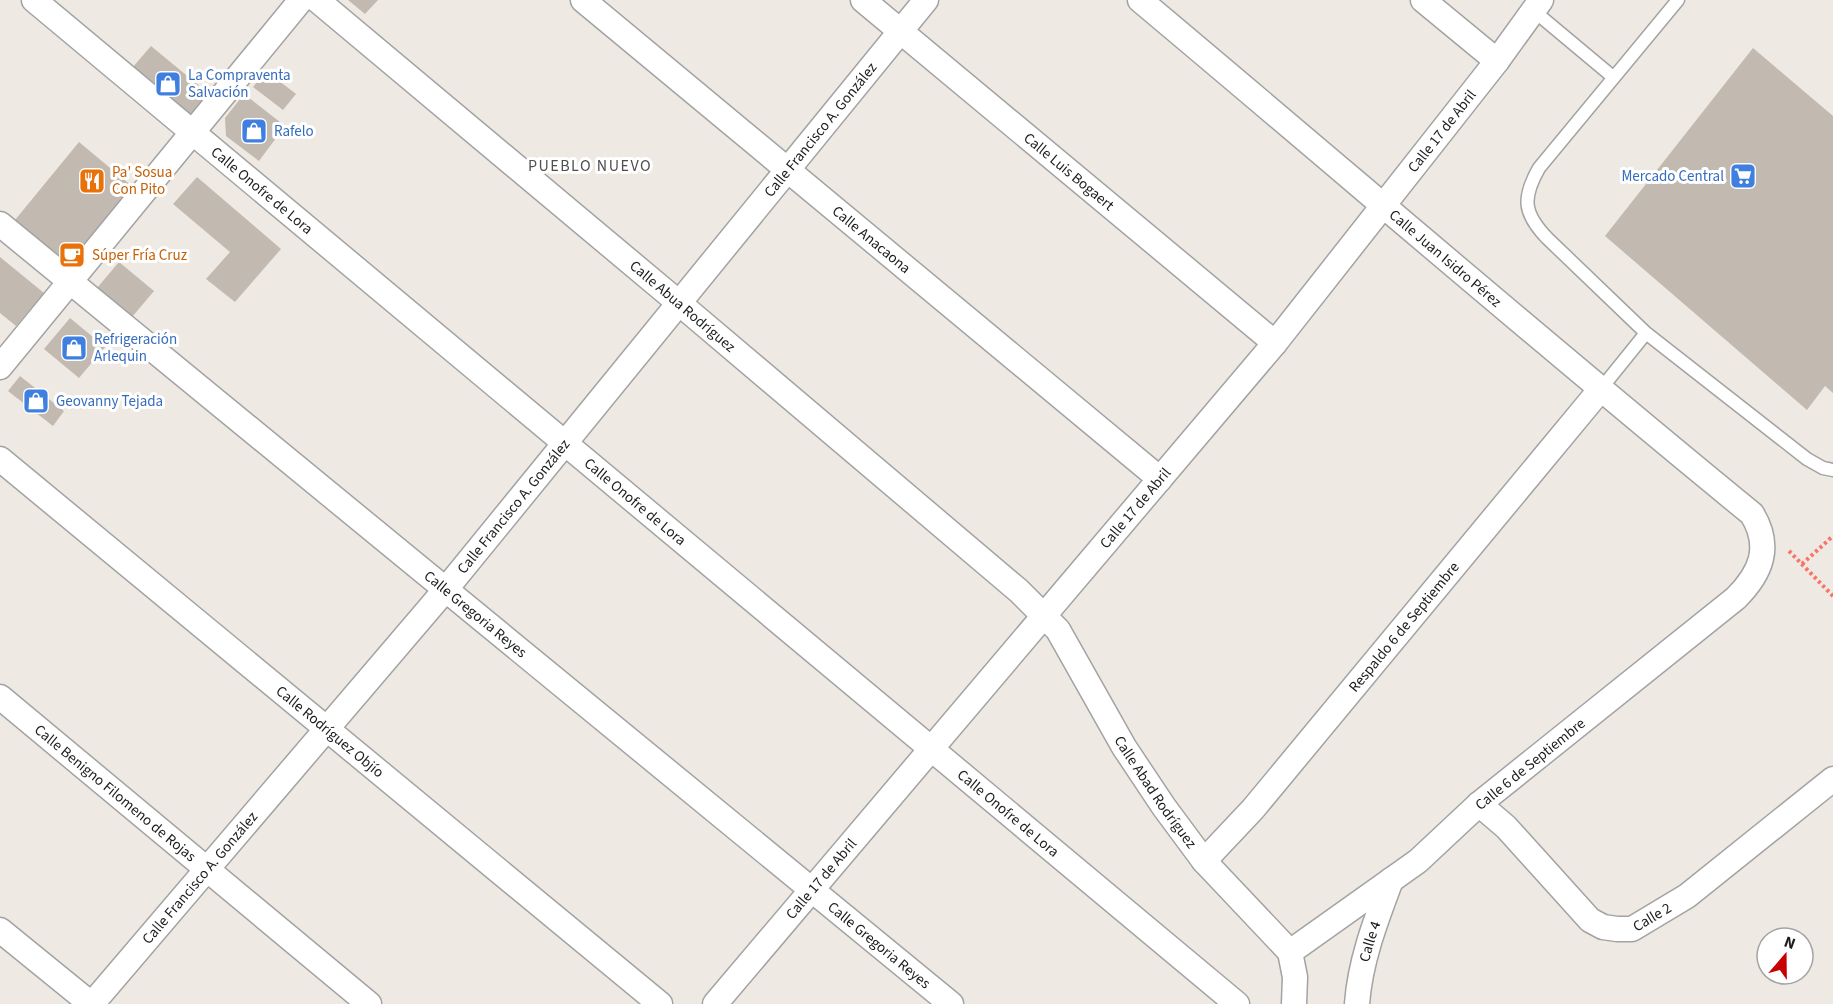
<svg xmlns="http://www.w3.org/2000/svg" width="1833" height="1004" font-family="'Source Sans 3',sans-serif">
	<rect width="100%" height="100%" fill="#eee9e2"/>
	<path fill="#c2b9b1" d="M348,0H378L365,14Z
		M151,46L209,94L190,117L126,75Z
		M1753,48L1833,116V393L1825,386L1807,410L1605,236Z
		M266,71L296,94L283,110L253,87Z
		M244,94L285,126L259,161L226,136L225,118Z
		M79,142L133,187L104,221L111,227L82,261L65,262L15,220Z
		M197,177L281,249L235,302L206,279L230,252L173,204Z
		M0,257L44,293L16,326L0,313Z
		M119,262L154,291L132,317L97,288Z
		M70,318L105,347L79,378L44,349Z
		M20,376L64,411L53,426L8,391Z"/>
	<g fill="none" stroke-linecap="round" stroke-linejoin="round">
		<defs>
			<path id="service" d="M1678,0L1539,168C1522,198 1523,213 1547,238L1646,333L1807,459L1823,468L1833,470
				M1534,11L1613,77
				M1600,390L1646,333"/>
			<g id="minor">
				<path id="s1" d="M34,0L1237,1004"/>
				<path id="s2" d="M317,0L679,303L1019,591L1058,630L1124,747L1164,807L1204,861L1290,952L1295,977L1294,1004"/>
				<path id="s3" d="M583,0L1160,479"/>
				<path id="s4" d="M863,0L1275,343"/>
				<path id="s5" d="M1140,0C1344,171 1546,346 1752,514C1772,547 1761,573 1736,598L1479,804L1418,861L1290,952"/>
				<path d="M1423,0L1497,61"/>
				<path id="s6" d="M0,224L951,1004"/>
				<path d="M0,367L301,0"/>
				<path id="s7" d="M0,459L660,1004"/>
				<path id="s8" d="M0,697L369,1004"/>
				<path id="s9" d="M1479,804L1506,827L1590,920L1603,927L1617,929H1632L1687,896L1833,779"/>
				<path id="s10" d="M1204,861L1253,809L1600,390"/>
				<path d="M0,930L91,1004"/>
				<path id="s11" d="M92,1004L446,589L926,0"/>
				<path id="s12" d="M715,1004L1275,343L1497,61L1541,0"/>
				<path id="s13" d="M1357,1004C1360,961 1376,920 1391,880"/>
			</g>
		</defs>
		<use href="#service" stroke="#a3a3a3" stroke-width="15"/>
		<use href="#minor" stroke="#a3a3a3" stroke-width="27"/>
		<path stroke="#fb7366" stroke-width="4" stroke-dasharray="3 3" stroke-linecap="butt" d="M1789,551L1833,596
			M1802,564L1833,536"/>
		<use href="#service" stroke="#fff" stroke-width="12"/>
		<use href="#minor" stroke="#fff" stroke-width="24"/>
	</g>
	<defs>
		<symbol id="shop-square" viewBox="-11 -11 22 22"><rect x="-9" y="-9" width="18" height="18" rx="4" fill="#3f7fe0" stroke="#fff"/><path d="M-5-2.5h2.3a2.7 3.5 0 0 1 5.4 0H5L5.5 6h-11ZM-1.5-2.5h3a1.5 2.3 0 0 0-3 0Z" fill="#fff"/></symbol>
		<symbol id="supermarket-square" viewBox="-11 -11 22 22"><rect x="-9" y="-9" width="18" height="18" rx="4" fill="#3f7fe0" stroke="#fff"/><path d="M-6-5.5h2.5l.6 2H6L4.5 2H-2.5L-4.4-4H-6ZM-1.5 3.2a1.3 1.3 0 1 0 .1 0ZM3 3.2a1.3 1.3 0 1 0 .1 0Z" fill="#fff"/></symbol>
		<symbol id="restaurant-square" viewBox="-11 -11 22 22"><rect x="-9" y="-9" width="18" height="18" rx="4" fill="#e8710a" stroke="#fff"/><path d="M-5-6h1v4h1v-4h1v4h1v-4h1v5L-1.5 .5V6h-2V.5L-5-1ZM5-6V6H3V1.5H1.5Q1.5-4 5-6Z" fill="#fff"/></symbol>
		<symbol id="cafe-square" viewBox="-11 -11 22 22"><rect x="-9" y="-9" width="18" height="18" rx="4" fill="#e8710a" stroke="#fff"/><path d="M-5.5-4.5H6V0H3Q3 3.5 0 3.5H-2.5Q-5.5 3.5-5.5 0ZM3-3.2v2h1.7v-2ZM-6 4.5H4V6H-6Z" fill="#fff"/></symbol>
	</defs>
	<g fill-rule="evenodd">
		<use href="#shop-square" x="153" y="69" width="30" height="30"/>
		<use href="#shop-square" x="239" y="116" width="30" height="30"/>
		<use href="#supermarket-square" x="1728" y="161" width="30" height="30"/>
		<use href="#restaurant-square" x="77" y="166" width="30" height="30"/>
		<use href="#cafe-square" x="57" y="240" width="30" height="30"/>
		<use href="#shop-square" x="59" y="333" width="30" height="30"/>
		<use href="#shop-square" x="21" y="386" width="30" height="30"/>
	</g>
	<g text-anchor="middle" stroke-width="6" stroke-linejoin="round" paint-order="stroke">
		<g font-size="15" fill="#366cbe" stroke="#fff" text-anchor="start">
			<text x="188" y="80">La Compraventa<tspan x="188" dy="17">Salvación</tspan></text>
			<text x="274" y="136">Rafelo</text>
			<text x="1724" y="181" text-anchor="end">Mercado Central</text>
			<text x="94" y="344">Refrigeración<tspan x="94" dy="17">Arlequin</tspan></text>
			<text x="56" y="406">Geovanny Tejada</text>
		</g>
		<g font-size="15" fill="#1c1c1c" stroke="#fff">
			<text dy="5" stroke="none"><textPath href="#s11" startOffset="1138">Calle Francisco A. González</textPath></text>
			<text dy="5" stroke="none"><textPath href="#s12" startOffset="1136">Calle 17 de Abril</textPath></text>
			<text dy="5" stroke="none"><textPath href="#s4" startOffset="268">Calle Luis Bogaert</textPath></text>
			<text dy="5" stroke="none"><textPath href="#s1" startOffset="297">Calle Onofre de Lora</textPath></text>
			<text dy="5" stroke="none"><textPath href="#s3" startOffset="375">Calle Anacaona</textPath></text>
			<text dy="5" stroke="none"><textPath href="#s5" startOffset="400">Calle Juan Isidro Pérez</textPath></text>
			<text dy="5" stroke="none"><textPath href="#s2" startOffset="477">Calle Abua Rodríguez</textPath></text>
			<text dy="5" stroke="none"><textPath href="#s1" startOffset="783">Calle Onofre de Lora</textPath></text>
			<text dy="5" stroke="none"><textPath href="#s11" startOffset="652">Calle Francisco A. González</textPath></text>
			<text dy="5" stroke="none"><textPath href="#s12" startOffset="650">Calle 17 de Abril</textPath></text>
			<text dy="5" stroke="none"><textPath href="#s6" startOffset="615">Calle Gregoria Reyes</textPath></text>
			<text dy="5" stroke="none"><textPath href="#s10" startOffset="308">Respaldo 6 de Septiembre</textPath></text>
			<text dy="5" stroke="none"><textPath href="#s7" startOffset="428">Calle Rodríguez Objío</textPath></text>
			<text transform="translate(1530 764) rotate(-39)" y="5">Calle 6 de Septiembre</text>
			<text dy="5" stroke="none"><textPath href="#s2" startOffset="1162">Calle Abad Rodríguez</textPath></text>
			<text dy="5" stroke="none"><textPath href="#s8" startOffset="150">Calle Benigno Filomeno de Rojas</textPath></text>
			<text dy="5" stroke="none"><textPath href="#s1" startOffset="1269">Calle Onofre de Lora</textPath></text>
			<text dy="5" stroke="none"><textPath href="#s11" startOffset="166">Calle Francisco A. González</textPath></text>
			<text dy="5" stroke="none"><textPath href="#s12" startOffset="164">Calle 17 de Abril</textPath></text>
			<text dy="5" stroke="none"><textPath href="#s9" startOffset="228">Calle 2</textPath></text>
			<text dy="5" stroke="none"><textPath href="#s13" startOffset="64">Calle 4</textPath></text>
			<text dy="5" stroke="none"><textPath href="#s6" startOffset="1137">Calle Gregoria Reyes</textPath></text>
		</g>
		<g font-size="15" fill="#c56008" stroke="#fff" text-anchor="start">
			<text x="112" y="177">Pa' Sosua<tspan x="112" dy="17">Con Pito</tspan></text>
			<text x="92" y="260">Súper Fría Cruz</text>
		</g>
		<g font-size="16" letter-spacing="1.5" fill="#4f4f4f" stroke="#fff">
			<text x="590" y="171">PUEBLO NUEVO</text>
		</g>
	</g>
	<g transform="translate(1785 956) rotate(20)"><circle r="28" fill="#ffffff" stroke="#a4a4a4" stroke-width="1.5"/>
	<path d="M0-4.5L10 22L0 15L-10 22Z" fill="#c80003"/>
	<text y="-9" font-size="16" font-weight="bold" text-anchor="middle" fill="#1c1c1c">N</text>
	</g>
</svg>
